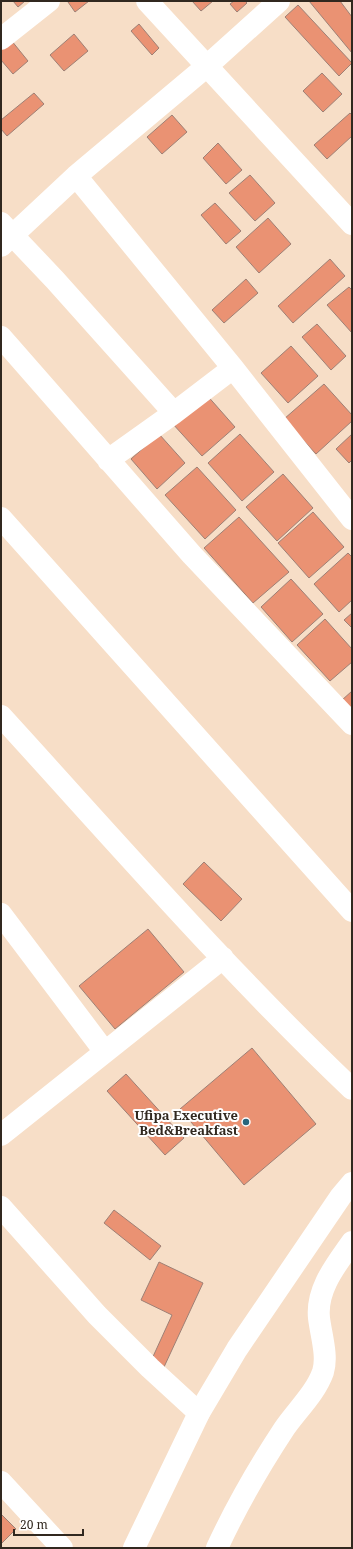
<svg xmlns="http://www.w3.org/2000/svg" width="353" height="1549" font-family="'Noto Serif',serif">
	<rect width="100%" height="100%" fill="#f7dec7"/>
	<path fill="#ea9273" stroke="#9e8075" d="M13,1H25L18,7Z
		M69,1H89L75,12L68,2Z
		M192,1H213L201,11Z
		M234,1H245L247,3L237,12L230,4Z
		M309,1H340L352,17V53Z
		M298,5L352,63L339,76L285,17Z
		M139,24L159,48L152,55L131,31Z
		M74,34L88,51L64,71L50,55Z
		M11,40L28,61L13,74L1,60V48Z
		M322,73L342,94L323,112L303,91Z
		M34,93L44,104L7,136L1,129V120Z
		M350,113L352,115V136L327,159L314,145Z
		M172,115L187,132L162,154L147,137Z
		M218,143L242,170L226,184L203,158Z
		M250,175L275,203L255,221L229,193Z
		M215,203L241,231L226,244L201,215Z
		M268,218L291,244L259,273L236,247Z
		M330,259L345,276L293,323L278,306Z
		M246,279L258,293L224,323L212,310Z
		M349,287L352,290V333L327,305Z
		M317,324L346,356L331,370L302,337Z
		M291,346L318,376L288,403L261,373Z
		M324,384L352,415V421L316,454L284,419Z
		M205,393L235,427L202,456L172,423Z
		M159,434L185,463L157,489L131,459Z
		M240,434L274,472L242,501L208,463Z
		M352,434V460L349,463L336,449Z
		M197,467L236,510L205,539L165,495Z
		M283,474L313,508L277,541L246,507Z
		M313,512L344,547L309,578L278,543Z
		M239,517L289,572L253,603L204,548Z
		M348,553L352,557V600L339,612L314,584Z
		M291,579L323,614L292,642L261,607Z
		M352,613V628L344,620Z
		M325,619L352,649V662L330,681L297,645Z
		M352,691V712L342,700Z
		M204,862L242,899L221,921L183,884Z
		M148,929L184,972L115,1029L79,986Z
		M252,1048L316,1124L244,1185L180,1109Z
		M126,1074L184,1138L165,1155L107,1091Z
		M114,1210L161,1246L150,1260L104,1223Z
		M159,1262L203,1283L164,1367L151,1361L172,1315L141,1300Z
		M1,1514L16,1529L1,1544Z"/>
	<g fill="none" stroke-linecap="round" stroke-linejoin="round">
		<path stroke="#fff" stroke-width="22" d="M147,1L352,224
			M1,39L49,1
			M76,176L233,368L352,519
			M1,223L55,280L174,413
			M1,246L76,176L207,66L279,1
			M1,337L192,555L352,724
			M108,460L174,413L233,368
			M1,518L352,911
			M1,716C116,842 228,971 352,1089
			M1,914L105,1052
			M1,1135L223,958
			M1,1207L97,1315L150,1368L199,1413
			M1,1482L62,1548
			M217,1548C236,1507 259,1467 284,1429C297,1410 315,1394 323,1372C328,1356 321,1335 319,1318C316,1289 336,1265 352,1242"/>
		<path stroke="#fff" stroke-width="22" d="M134,1548L199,1413L237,1349L341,1196L352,1183"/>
	</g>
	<circle fill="#29667d" stroke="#fff" stroke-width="1.5" cx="246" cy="1122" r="4"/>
	<g text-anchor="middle" stroke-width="4" stroke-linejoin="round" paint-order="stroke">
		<g font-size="13" font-weight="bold" fill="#31281f" stroke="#fff" text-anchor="end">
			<text x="238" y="1120">Ufipa Executive<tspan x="238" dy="15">Bed&amp;Breakfast</tspan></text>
		</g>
	</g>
	<rect width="353" height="1549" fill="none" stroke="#31281f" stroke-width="4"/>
	<path d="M14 1529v6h69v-6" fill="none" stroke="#31281f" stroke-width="2"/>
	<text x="20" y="1529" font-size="12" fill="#31281f" stroke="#ffffff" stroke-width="3" paint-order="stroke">20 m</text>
</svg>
